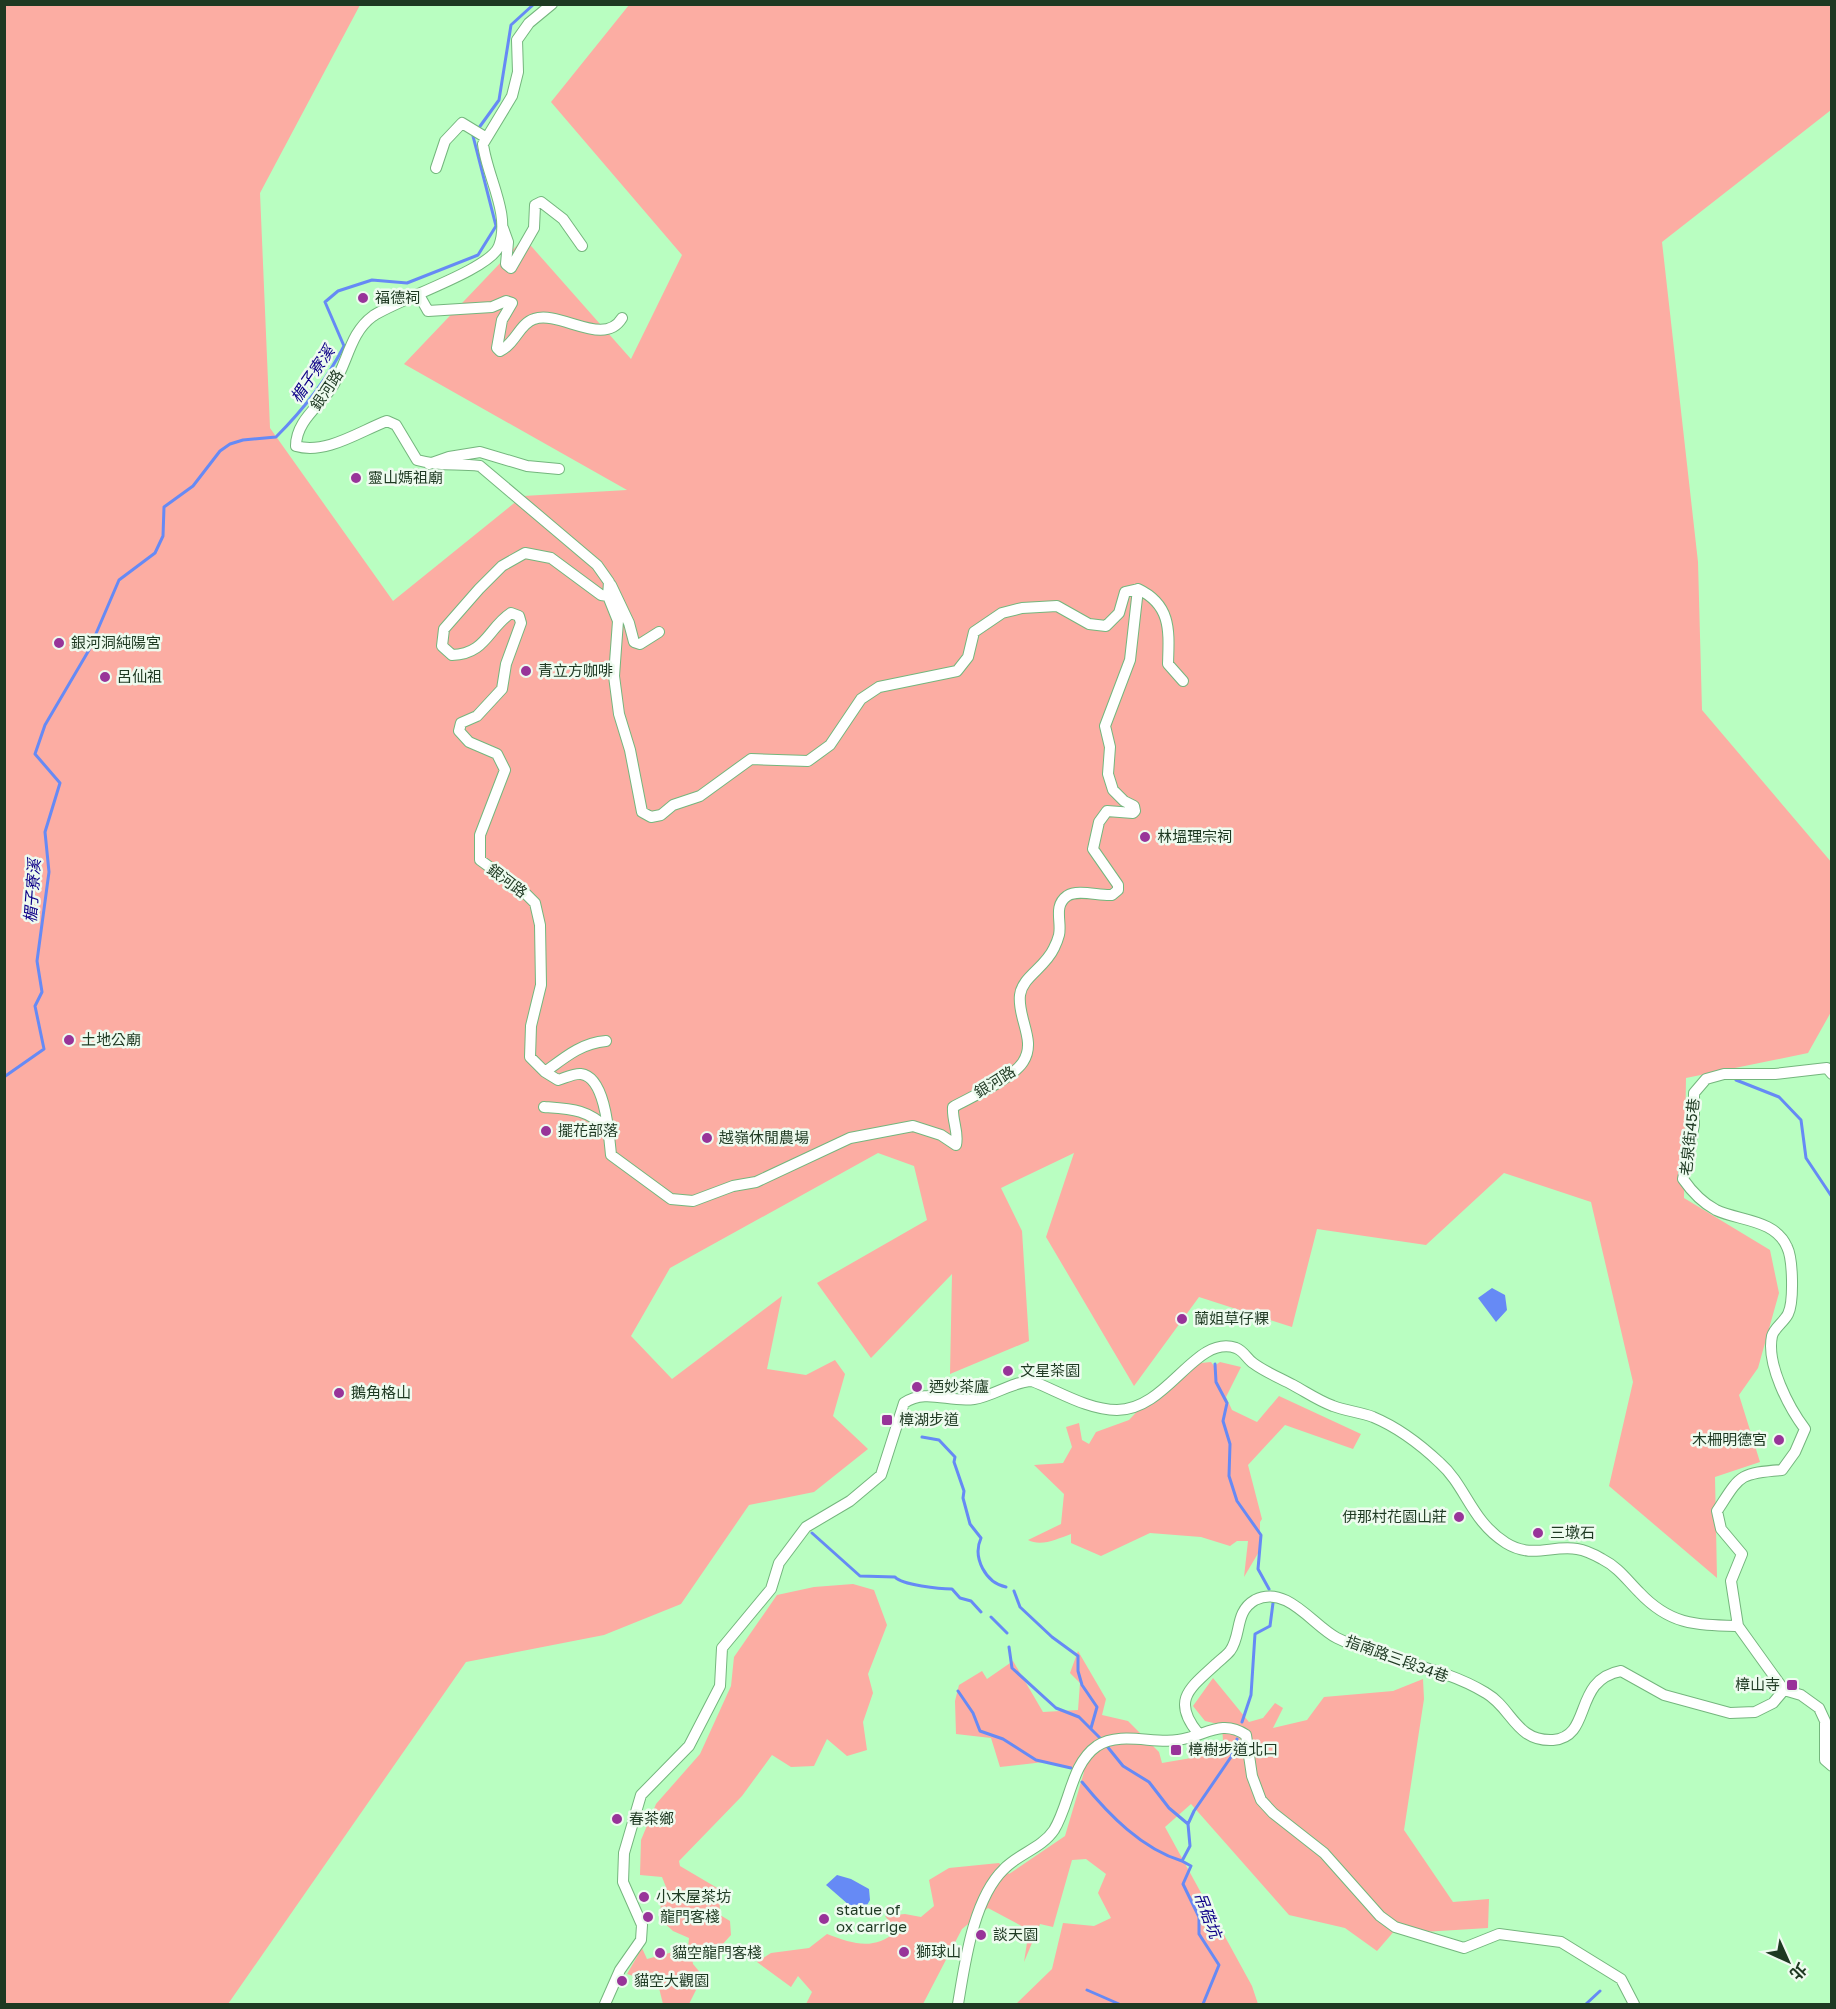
<svg xmlns="http://www.w3.org/2000/svg" width="1836" height="2009" font-family="'Golos Text','Noto Sans TC',sans-serif">
	<rect width="100%" height="100%" fill="#b9fec1"/>
	<path fill="#fcada3" d="M5,5H360L260,193L270,428L393,601L523,496L627,490L404,364L524,238L631,359L682,255L551,102L629,5H1831V110L1662,242L1698,562L1702,710L1832,863L1831,1012L1808,1053L1686,1078L1684,1198L1770,1250L1779,1293L1758,1368L1739,1395L1760,1462L1715,1477L1717,1578L1609,1486L1633,1382L1591,1202L1504,1173L1426,1245L1317,1229L1292,1327L1199,1297L1134,1386L1046,1237L1074,1153L1001,1188L1022,1231L1029,1341L950,1374L952,1274L871,1358L817,1283L927,1220L914,1166L878,1153L670,1268L631,1336L672,1379L782,1296L767,1369L806,1375L835,1360L845,1374L833,1416L868,1449L814,1492L749,1505L681,1604L604,1635L466,1662L228,2004H5Z
		M1211,1362L1214,1366L1220,1362L1241,1367L1226,1397L1232,1410L1257,1422L1279,1396L1361,1434L1353,1449L1285,1425L1248,1465L1262,1519L1260,1522V1550L1244,1577L1248,1541H1237L1230,1546L1201,1537L1150,1533L1101,1556L1071,1543V1534C1057,1539 1041,1547 1028,1540L1061,1524L1064,1494L1034,1465L1063,1463L1072,1447L1066,1427L1079,1423L1082,1440L1089,1444L1096,1432L1129,1420L1181,1365Z
		M853,1584L874,1590L887,1625L868,1674L873,1693L863,1722L867,1750L847,1756L827,1739L814,1766L791,1767L772,1755L742,1796L679,1861L680,1866L719,1889L720,1915L730,1921L731,1935L721,1946L692,1958L693,1964L703,1976L689,2004H663L658,1984L627,1974L642,1948L647,1959L688,1948L689,1938L673,1931L662,1921L660,1900L666,1887L662,1877L640,1875L641,1840L656,1804L700,1754L731,1686L734,1657L777,1595L814,1587Z
		M1078,1651L1106,1699L1102,1715L1128,1721L1159,1752L1162,1763L1197,1757L1203,1744L1223,1741L1222,1725L1205,1721L1193,1706L1213,1678L1249,1722L1263,1718L1275,1703L1283,1708L1273,1728L1307,1720L1324,1697L1393,1691L1423,1679L1424,1699L1404,1830L1453,1902L1489,1899L1488,1928L1423,1932L1396,1929L1377,1951L1345,1928L1289,1915L1191,1804L1165,1827L1252,1986L1258,2004H1016L1052,1969L1063,1923L1094,1926L1111,1918L1098,1893L1106,1874L1086,1859L1072,1860L1053,1927L1040,1924L1024,1962L1029,1930L988,1908L962,1929L923,2004H806L812,1992L798,1976L791,1987L757,1962L771,1953L809,1948L827,1934C854,1944 873,1951 897,1931L885,1916L905,1914L921,1917L934,1906L929,1880L949,1868L999,1863L1009,1874L1065,1836L1084,1772L1044,1762L1000,1767L991,1738L956,1734L955,1701L959,1685L982,1671L987,1679L1013,1661L1043,1712L1078,1710L1080,1683L1070,1673Z"/>
	<path fill="#668af5" d="M1492,1288L1505,1295L1507,1310L1496,1322L1478,1298Z
		M837,1875L851,1879L869,1889L870,1900L863,1912H857L826,1885Z"/>
	<g fill="none" stroke-linecap="round" stroke-linejoin="round">
		<path stroke="#668af5" stroke-width="3" d="M4,1077L44,1049L35,1006L42,992L37,961L49,872L45,832L60,783L35,754L45,725L89,650L119,580L155,553L163,536L164,507L193,486L220,451L230,444L243,440L276,437C305,408 326,381 344,346L325,302L338,291L372,280L407,283L478,255L496,226L473,136L499,100L511,25L534,4
			M1736,1080L1779,1097L1801,1120L1806,1158L1832,1197
			M1215,1364L1216,1382L1227,1403L1223,1421L1230,1444L1229,1476L1237,1501L1261,1535L1258,1569L1269,1589
			M922,1437L939,1440L955,1457L954,1462L964,1491L963,1498L970,1524L981,1538C972,1558 986,1583 1006,1587
			M812,1533L860,1576L895,1577C902,1585 940,1589 952,1589L960,1598L971,1601L981,1612
			M1014,1591L1020,1607L1052,1637L1078,1656V1671L1082,1685L1097,1707L1091,1728
			M991,1617L1007,1633
			M1009,1647L1012,1668L1056,1708L1079,1717L1100,1738
			M958,1691L973,1713L980,1731L1003,1739L1036,1760L1071,1768
			M1242,1722L1251,1695L1255,1634L1270,1626L1273,1603
			M1106,1745L1123,1766L1149,1782L1169,1808L1188,1824
			M1082,1782C1109,1815 1142,1849 1182,1861
			M1087,1990L1119,2004
			M1203,2004L1219,1965L1199,1934V1917L1183,1884L1191,1866L1182,1861L1190,1846L1188,1824L1194,1811L1231,1757L1237,1739
			M1586,2004L1600,1991"/>
		<defs>
			<path id="minor" d="M552,4L529,23L517,40L518,72L512,96L483,144C487,177 511,214 499,246C490,270 398,299 373,316C348,334 348,366 330,390C317,408 296,422 296,446C326,455 360,431 387,421L396,425L417,460C442,467 455,463 480,466L597,565L609,582L608,596L618,621L614,676L619,714L630,750L642,812L651,817L661,815L673,805L700,796L751,759L808,761L830,745L861,699L879,687L957,671L968,657L974,632L1002,613L1022,608L1057,606L1089,624L1106,626L1119,613L1125,592L1138,589L1130,660L1105,726L1110,747L1108,774L1113,790L1124,801L1134,806L1135,811L1133,813L1107,811L1099,822L1093,849L1118,885V890L1112,895C1099,896 1078,889 1067,896C1053,906 1062,922 1059,935C1058,939 1056,944 1054,948C1045,968 1022,977 1020,995C1017,1018 1037,1041 1023,1062C1012,1079 971,1097 953,1107C952,1121 959,1132 956,1145L941,1135L913,1126L850,1138L756,1182L733,1186L693,1201L671,1199L611,1155C609,1136 606,1077 581,1074C575,1073 565,1078 558,1080L545,1072L530,1057L531,1026L541,985L540,925L535,903L524,892L480,860V835L505,770L497,754L469,742L459,731L461,723L477,716L502,689L506,664L521,623L519,616L511,613C488,628 486,654 452,655L442,646L444,629L479,589L502,566L525,553L551,558L601,595L608,596
				M436,168L445,141L462,123L485,137
				M503,228L508,242L506,264L511,268L534,228L535,205L541,202L563,219L582,246
				M419,295L428,311L492,307L506,301L512,303L502,320L497,348L500,351C515,344 520,323 534,319C560,310 604,348 622,318
				M429,464L449,457L480,452L527,466L559,469
				M611,585L629,623L634,642L640,644L659,632
				M1138,589C1172,605 1169,632 1168,664L1183,681
				M545,1072C564,1058 581,1043 606,1041
				M1832,1074L1827,1068L1775,1074H1724L1706,1079L1694,1093V1125L1683,1179C1692,1192 1701,1202 1716,1210C1739,1221 1775,1219 1787,1247C1793,1259 1794,1302 1788,1314C1784,1322 1774,1328 1772,1336C1766,1364 1789,1408 1805,1429L1795,1452L1782,1470C1738,1473 1740,1476 1717,1511L1721,1529L1742,1554L1731,1581L1738,1626L1784,1690L1801,1695L1819,1708L1825,1721V1760L1832,1766
				M544,1107C572,1109 587,1109 608,1129
				M1198,1733C1171,1700 1190,1688 1216,1664C1220,1660 1226,1656 1230,1651C1242,1635 1234,1612 1255,1600C1287,1584 1313,1626 1337,1638C1384,1661 1440,1665 1486,1693C1512,1708 1516,1742 1553,1740C1593,1737 1572,1680 1621,1671L1664,1695L1730,1713L1755,1712L1773,1703L1784,1690
				M605,2004L620,1970L641,1940L642,1925L623,1882L624,1853L641,1795L689,1746L720,1686L722,1648L771,1589L779,1563L806,1527L850,1501L881,1475L904,1403C926,1388 950,1403 974,1399C994,1396 1011,1382 1032,1381C1058,1391 1088,1410 1117,1410C1168,1410 1195,1334 1236,1348C1244,1351 1247,1359 1253,1363C1265,1372 1280,1378 1293,1385C1306,1392 1319,1401 1333,1406C1346,1411 1360,1412 1373,1417C1397,1427 1421,1445 1440,1463C1466,1486 1471,1521 1506,1543C1532,1559 1551,1545 1577,1549C1584,1550 1595,1555 1602,1559C1618,1567 1627,1580 1639,1592C1670,1625 1695,1625 1738,1626
				M958,2004C965,1963 973,1899 1004,1869C1018,1854 1042,1848 1054,1830C1070,1804 1071,1764 1097,1746C1120,1731 1153,1744 1178,1740C1204,1737 1221,1718 1246,1735L1252,1776L1261,1800L1273,1813L1324,1853L1380,1916L1395,1927L1464,1948L1499,1934L1561,1942L1621,1979L1634,2004"/>
		</defs>
		<use href="#minor" stroke="#74b67d" stroke-width="12"/>
		<use href="#minor" stroke="#fff" stroke-width="10"/>
	</g>
	<g fill="#983499" stroke="#eefbef" stroke-width="2">
		<circle cx="363" cy="298" r="6"/>
		<circle cx="356" cy="478" r="6"/>
		<circle cx="59" cy="643" r="6"/>
		<circle cx="526" cy="671" r="6"/>
		<circle cx="105" cy="677" r="6"/>
		<circle cx="1145" cy="837" r="6"/>
		<circle cx="69" cy="1040" r="6"/>
		<circle cx="546" cy="1131" r="6"/>
		<circle cx="707" cy="1138" r="6"/>
		<circle cx="1182" cy="1319" r="6"/>
		<circle cx="1008" cy="1371" r="6"/>
		<circle cx="917" cy="1387" r="6"/>
		<circle cx="339" cy="1393" r="6"/>
		<rect x="881" y="1414" width="12" height="12" rx="3"/>
		<circle cx="1779" cy="1440" r="6"/>
		<circle cx="1459" cy="1517" r="6"/>
		<circle cx="1538" cy="1533" r="6"/>
		<rect x="1786" y="1679" width="12" height="12" rx="3"/>
		<rect x="1170" y="1744" width="12" height="12" rx="3"/>
		<circle cx="617" cy="1819" r="6"/>
		<circle cx="644" cy="1897" r="6"/>
		<circle cx="648" cy="1917" r="6"/>
		<circle cx="824" cy="1919" r="6"/>
		<circle cx="981" cy="1935" r="6"/>
		<circle cx="904" cy="1952" r="6"/>
		<circle cx="660" cy="1953" r="6"/>
		<circle cx="622" cy="1981" r="6"/>
	</g>
	<g text-anchor="middle" stroke-width="5" stroke-linejoin="round" paint-order="stroke">
		<g font-size="15" fill="#1e3922" stroke="#eefbef" text-anchor="start">
			<text x="375" y="303">福德祠</text>
			<text x="368" y="483">靈山媽祖廟</text>
			<text x="71" y="648">銀河洞純陽宮</text>
			<text x="538" y="676">青立方咖啡</text>
			<text x="117" y="682">呂仙祖</text>
			<text x="1157" y="842">林塭理宗祠</text>
			<text x="81" y="1045">土地公廟</text>
			<text x="558" y="1136">擺花部落</text>
			<text x="719" y="1143">越嶺休閒農場</text>
			<text x="1194" y="1324">蘭姐草仔粿</text>
			<text x="1020" y="1376">文星茶園</text>
			<text x="929" y="1392">迺妙茶廬</text>
			<text x="351" y="1398">鵝角格山</text>
			<text x="899" y="1425">樟湖步道</text>
			<text x="1767" y="1445" text-anchor="end">木柵明德宮</text>
			<text x="1447" y="1522" text-anchor="end">伊那村花園山莊</text>
			<text x="1550" y="1538">三墩石</text>
			<text x="1780" y="1690" text-anchor="end">樟山寺</text>
			<text x="1188" y="1755">樟樹步道北口</text>
			<text x="629" y="1824">春茶鄉</text>
			<text x="656" y="1902">小木屋茶坊</text>
			<text x="836" y="1915">statue of<tspan x="836" dy="17">ox carrige</tspan></text>
			<text x="660" y="1922">龍門客棧</text>
			<text x="993" y="1940">談天園</text>
			<text x="916" y="1957">獅球山</text>
			<text x="672" y="1958">貓空龍門客棧</text>
			<text x="634" y="1986">貓空大觀園</text>
		</g>
		<g font-size="15" fill="#1e3922" stroke="#eefbef">
			<text transform="translate(327 390) rotate(-56)" y="5">銀河路</text>
			<text transform="translate(507 881) rotate(37)" y="5">銀河路</text>
			<text transform="translate(995 1082) rotate(-32)" y="5">銀河路</text>
			<text transform="translate(1690 1137) rotate(-84)" y="5">老泉街45巷</text>
			<text transform="translate(1397 1659) rotate(20)" y="5">指南路三段34巷</text>
		</g>
		<g font-size="16" font-style="italic" fill="#0e0088" stroke="#eefbef">
			<text transform="translate(312 374) rotate(-56)" y="6">楣子寮溪</text>
			<text transform="translate(32 891) rotate(-86)" y="6">楣子寮溪</text>
			<text transform="translate(1208 1915) rotate(69)" y="6">吊硞坑</text>
		</g>
	</g>
	<rect width="1836" height="2009" fill="none" stroke="#1e3922" stroke-width="12"/>
	<g transform="translate(1788 1961) rotate(135)" stroke="#eefbef" stroke-width="4.5" paint-order="stroke">
	<path d="M0-4.5L10 22L0 15L-10 22Z" fill="#1e3922"/>
	<text y="-9" font-size="16" font-weight="bold" text-anchor="middle" fill="#1e3922">北</text>
	</g>
</svg>
